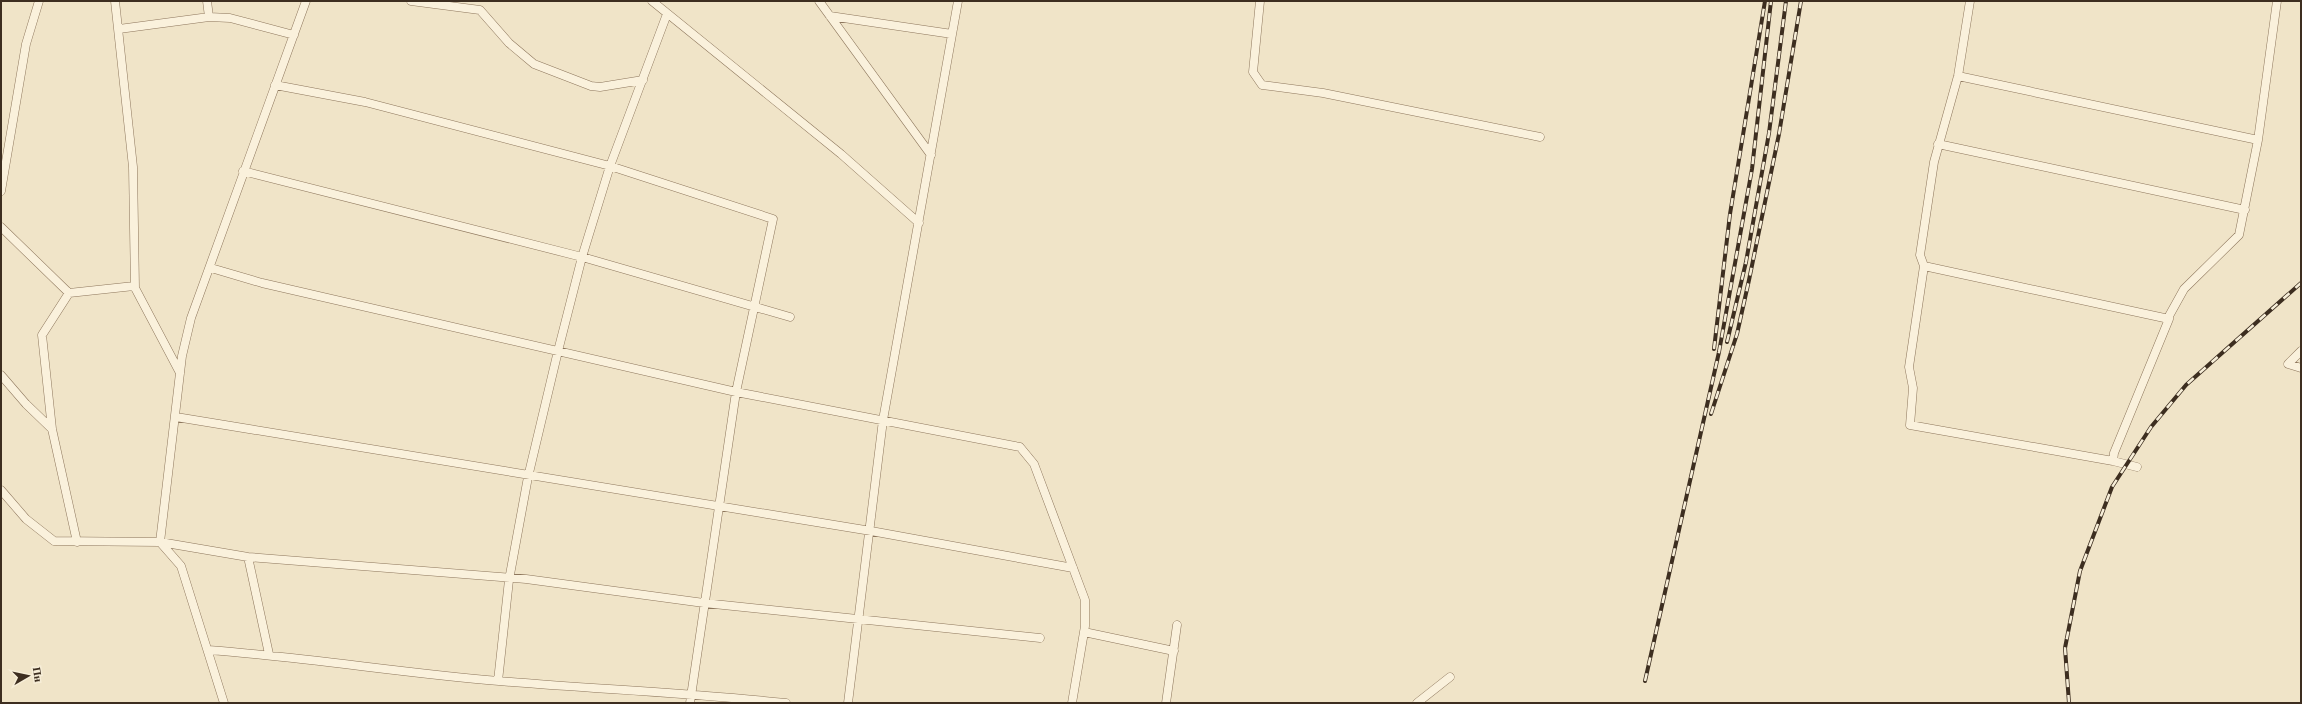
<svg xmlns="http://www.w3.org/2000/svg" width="2302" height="704" font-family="Georgia,serif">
	<rect width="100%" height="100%" fill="#f0e4c8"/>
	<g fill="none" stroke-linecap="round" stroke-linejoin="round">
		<defs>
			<path id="street" d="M115,1L133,167L135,288
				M207,1L209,17
				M411,1L480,10L509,43L534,64L591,86L600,87L643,80
				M652,1L841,154L919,223
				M819,1L931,155
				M1260,1L1253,72L1262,85L1323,93L1540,137
				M1970,1L1958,76L1934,162L1920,255L1924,266L1909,367L1913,388L1910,425L2113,461
				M830,16L952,34
				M119,29L209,17L230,18L294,35
				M1958,76L2258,140
				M275,85L365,102L610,166L773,219L736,392L690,703
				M1938,144L2245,210
				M243,171L582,257L790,317
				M1,191L26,44L39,1
				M1,227L69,293L134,286L180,373
				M1924,266L2169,319
				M211,268L262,283L736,392L1020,447L1034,464L1085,600V626L1072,703
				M69,293L42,335L52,429L77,542
				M2301,351L2288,364L2301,368
				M1,375L26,404L52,429
				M176,417L871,531L1073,568
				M2137,467L2113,461L2114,453L2169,319V316L2184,289L2239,235L2258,140L2277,1
				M1,490L26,519L54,541L160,542L248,557L526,579L704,603L1040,638
				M248,557L269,654
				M1084,632L1174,651
				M208,650C305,657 402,673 499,681C595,689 690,693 786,703
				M498,681L509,580L528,477L558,351L582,257L610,166L667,14
				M224,703L181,566L160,542L182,356L191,318L306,1
				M848,703L883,420L958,1
				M1166,703L1177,625
				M1417,703L1450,677"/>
		</defs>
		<use href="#street" stroke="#8d765c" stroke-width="9"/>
		<use href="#street" stroke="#faf1dc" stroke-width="8"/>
		<defs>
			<path id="rail" d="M1727,342L1746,262L1769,133L1786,1
				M1714,349L1730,214L1765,1
				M1711,414L1737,334L1749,280L1779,134L1801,1
				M1645,681L1719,352L1752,169L1771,1
				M2069,703L2065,648L2080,571L2112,487L2151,427L2186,385L2301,283"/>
		</defs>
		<use href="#rail" stroke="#3d2e20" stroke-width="4"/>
		<use href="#rail" stroke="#f7eed8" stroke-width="2.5" stroke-dasharray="8" stroke-linecap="butt"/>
	</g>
	<rect width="2302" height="704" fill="none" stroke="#3d2e20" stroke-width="4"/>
	<g transform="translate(28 676) rotate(81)" stroke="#f7eed8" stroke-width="3" paint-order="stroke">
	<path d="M0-3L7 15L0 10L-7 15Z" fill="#3d2e20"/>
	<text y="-6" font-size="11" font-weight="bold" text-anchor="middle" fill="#3d2e20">Пн</text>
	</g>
</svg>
